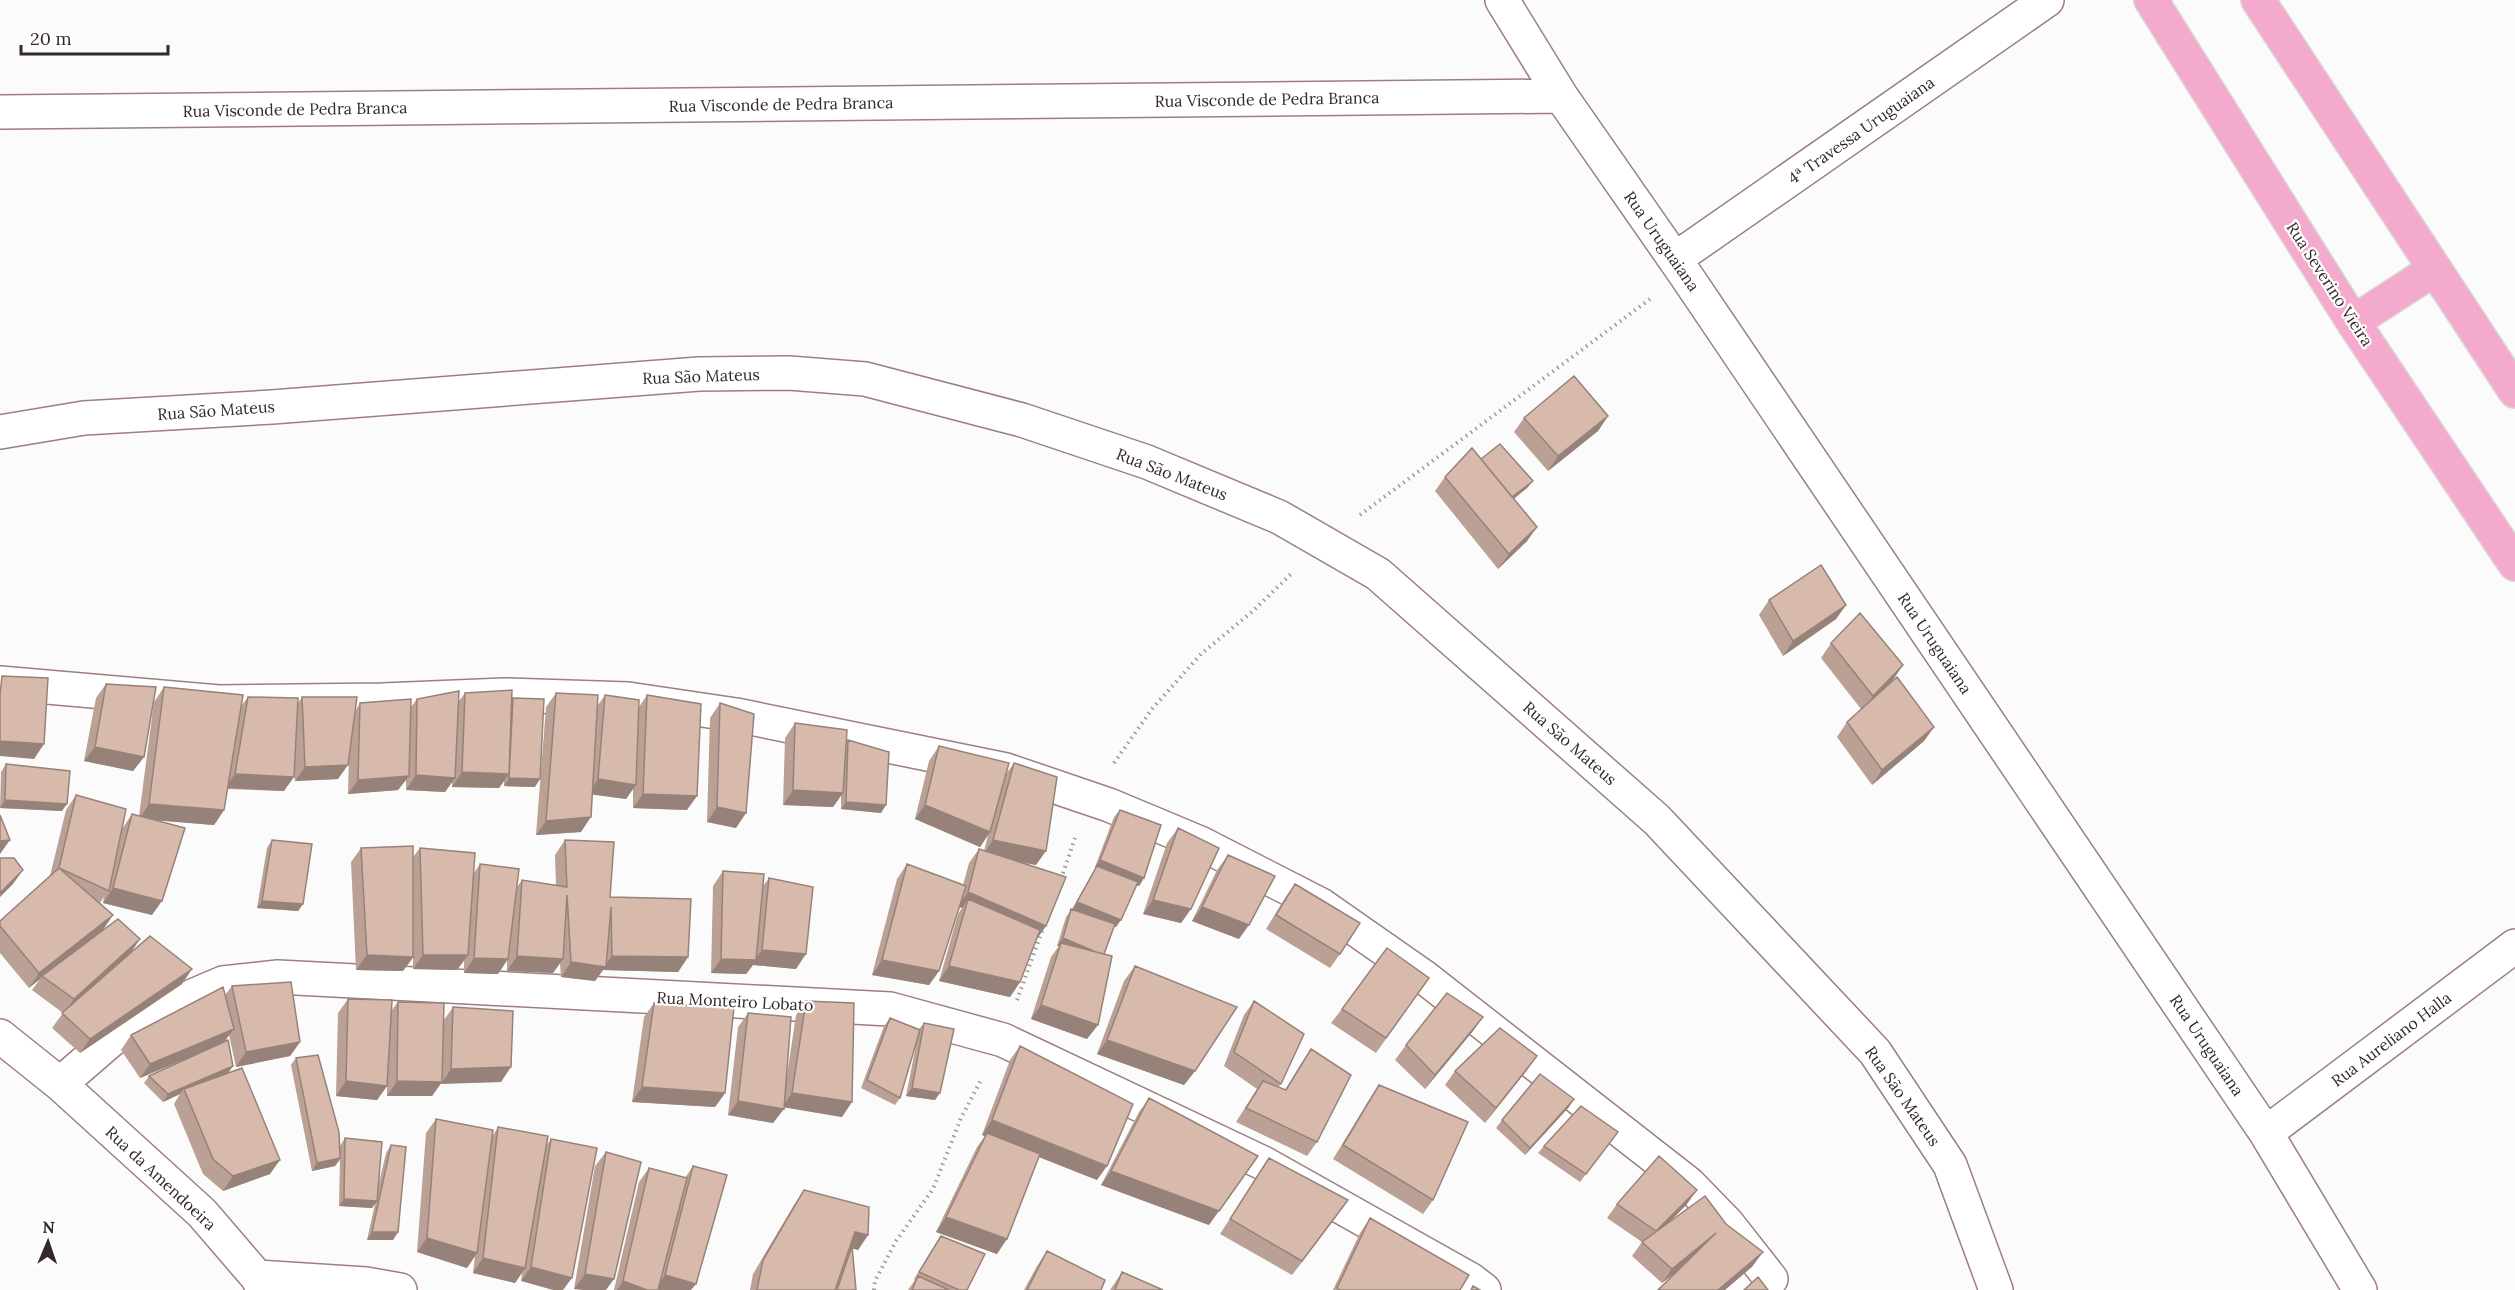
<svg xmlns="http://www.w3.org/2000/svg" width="2515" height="1290" font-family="Lora,serif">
	<rect width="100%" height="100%" fill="#fbfbfb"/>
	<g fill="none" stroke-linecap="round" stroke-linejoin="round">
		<defs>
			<path id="minor" d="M1502,0L1561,96L1685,274L2266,1133L2360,1290
				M0,112L1561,96
				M1675,259L2047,0
				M0,432L84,418L272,407L699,374L789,373L865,379L1022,420L1147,462L1279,517L1378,574L1657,820L1875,1052L1950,1165L1996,1290
				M0,683L219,702L383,700L504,695L628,699L736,715L1006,770L1109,805L1200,843L1321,905L1424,977L1689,1184L1727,1223L1771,1279
				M0,1036L60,1084L202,1213L257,1277L264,1290
				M60,1084L111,1040L155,1012L223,983L278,977L890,1009L1003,1040L1263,1163L1471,1280L1484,1290
				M2266,1133L2515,946
				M257,1277L366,1284L400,1290"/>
			<path id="major" d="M2151,0L2353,322L2515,564
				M2258,0L2515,391
				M2353,322L2435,269"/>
		</defs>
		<use href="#minor" stroke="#9e7e7f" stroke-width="36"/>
		<use href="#major" stroke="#dbd8d8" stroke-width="36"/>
		<path stroke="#9e9898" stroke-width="4" stroke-dasharray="1.5 4.5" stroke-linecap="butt" d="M1360,515L1650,299
			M1114,763L1152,709L1201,654L1253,611L1291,574
			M1061,879L1075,838
			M1017,1000L1043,928
			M874,1290L875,1281L896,1241L933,1189L961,1118L982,1078"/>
		<use href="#minor" stroke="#fff" stroke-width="33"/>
		<use href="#major" stroke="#f4aacd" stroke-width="33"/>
	</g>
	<path fill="#baa095" d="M1608,416L1598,431L1548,471L1514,432L1524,418Z
		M1481,459L1533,481L1527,488L1514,499L1537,527L1527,541L1498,569L1435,491L1445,477Z
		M1769,600L1846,605L1836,619L1783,656L1759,615Z
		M1831,643L1934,727L1924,741L1872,785L1837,737L1847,722L1861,709L1821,658Z
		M106,684L144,757L133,771L84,761L96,698Z
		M164,687L241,706L248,697L298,703L302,697L356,710L360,703L411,707L417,699L459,701L465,693L511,701L513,698L535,787L504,786V781L499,788L452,787V782L445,792L406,790V780L398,790L348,794L349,754L338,779L295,781L294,772L284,791L227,789L224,810L214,825L155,820L152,915L103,903L104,897L100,903L103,930L85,944L130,953L182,984L80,1053L52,1028L63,1013L32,990L40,979L29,988L0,953V921L50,876L66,810L76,795L122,829L132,814L139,816L154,702Z
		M556,693L598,705L605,695L639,707L647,695L687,810L633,808V788L626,799L592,794L581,832L536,835L546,707Z
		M720,703L736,828L707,822L710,718Z
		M795,723L846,743L848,740L881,813L841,809V795L833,807L783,805L785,738Z
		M939,746L1006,774L1014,763L1036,865L1017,861L1046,926L1037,938L1020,982L1010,997L939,981L958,914L962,908L959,907L939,971L929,985L872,975L897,879L907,864L963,885L969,863L979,849L984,851L988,835L980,847L915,819L929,761Z
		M6,764L62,811L0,808L1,772Z
		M1120,810L1144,878L1139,886L1137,885L1116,927H1114L1104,954L1087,1039L1031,1019L1051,957L1059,946H1057L1066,917L1072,909L1096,867H1095L1114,817Z
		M1178,828L1191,909L1181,923L1143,914L1167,843Z
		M272,840L303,904L298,911L257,908L267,848Z
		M565,840L610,897L688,957L678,972L603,970L595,981L561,977L560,963L553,973L507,971V960L498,974L464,973V960L457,970L413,969V958L403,971L356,970L351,862L361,848L413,857L420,848L474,873L480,864L517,887L522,880L556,885L555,855Z
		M1228,855L1239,939L1192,921L1217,870Z
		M723,871L763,886L769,878L796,969L753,965L746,974L711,973L713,886Z
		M1295,884L1340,954L1330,968L1266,929L1285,898Z
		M1135,966L1195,1071L1184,1085L1097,1054L1124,981Z
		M1429,978L1376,1053L1331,1023L1342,1009Z
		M232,986L300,1042L290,1056L236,1067L229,1035L225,1042L233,1066L228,1073L270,1174L223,1191L203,1174L174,1104L180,1094L163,1102L144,1083L149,1076L190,1057L140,1078L121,1050L131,1035L225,995Z
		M348,999L391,1011L398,1002L444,1020L453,1007L501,1082L441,1083L432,1096H387V1086L377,1100L336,1096L338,1013Z
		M806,1001L842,1117L784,1107L773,1123L728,1115L738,1027L748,1013L786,1082L796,1015Z
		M1254,1001L1281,1084L1278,1087L1285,1090L1301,1064L1311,1049L1317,1142L1307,1156L1236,1122L1257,1089L1224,1066L1244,1015Z
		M654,1003L725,1093L715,1107L632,1102L644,1017Z
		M1483,1017L1473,1031L1425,1089L1395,1060L1406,1045Z
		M890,1018L919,1029L924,1023L935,1100L906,1096L916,1045L900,1098L895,1105L861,1088L884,1026Z
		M1020,1046L1097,1180L1039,1157L997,1254L936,1232L977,1147L985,1136L982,1135L1010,1060Z
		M1537,1056L1527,1070L1485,1123L1445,1085L1455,1071Z
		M296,1058L340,1146L345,1138L378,1187L386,1153L391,1145L398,1232L393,1240H367L375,1204L372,1208L339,1206L340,1160L335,1166L312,1171L291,1065Z
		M1379,1085L1433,1200L1423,1214L1333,1159L1369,1100Z
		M1149,1098L1209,1225L1101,1185L1139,1112Z
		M1569,1107L1525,1155L1496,1128L1502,1120Z
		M436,1119L492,1137L498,1127L546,1146L551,1139L572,1278L521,1281L522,1273L515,1283L473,1273L475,1256L467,1268L417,1252L426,1133Z
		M1618,1132L1580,1182L1538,1153L1544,1146Z
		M606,1152L614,1279L574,1289L595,1166Z
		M1269,1158L1348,1200L1292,1275L1220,1234Z
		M693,1166L691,1290H614L639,1182L649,1168L685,1178Z
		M804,1190L868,1235L858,1250L852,1248L856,1290H750L753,1274L794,1205Z
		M1617,1204H1687L1670,1222L1752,1267L1677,1272L1662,1283L1632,1256L1642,1242L1607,1218Z
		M1370,1218L1460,1290H1333L1360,1233Z
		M941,1236L967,1290H908L915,1280L914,1279Z
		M1047,1251L1101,1290H1024L1037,1266Z
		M1122,1272L1163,1290H1110Z"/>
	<path fill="#978279" d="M1608,416L1598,431L1548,471L1558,456Z
		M1533,481L1527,488L1505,505L1511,498Z
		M1537,527L1527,541L1498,569L1509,554Z
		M1846,605L1836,619L1783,656L1793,641Z
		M1903,665L1893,680L1863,711L1873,696Z
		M1934,727L1924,741L1872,785L1882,770Z
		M0,741L44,744L34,759L0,756Z
		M95,747L144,757L133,771L84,761Z
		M348,765L338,779L295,781L305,767Z
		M462,772L509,774L499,788L452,787Z
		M235,774L294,777L284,791L225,788Z
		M416,775L455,778L445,792L406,790Z
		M409,776L398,790L348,794L358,780Z
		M509,778L540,779L535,787L504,786Z
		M598,779L636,785L626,799L588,794Z
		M793,790L843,793L833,807L783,805Z
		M643,794L697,796L687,810L633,808Z
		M5,800L67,804L62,811L0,808Z
		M846,802L886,805L881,813L841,809Z
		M149,804L224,810L214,825L139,819Z
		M925,805L990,832L980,847L915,819Z
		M717,807L746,813L736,828L707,822Z
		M591,817L581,832L536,835L546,821Z
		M10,840L0,854V841Z
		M993,840L1046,851L1036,865L983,855Z
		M1100,860L1144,878L1139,886L1095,867Z
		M23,870L13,884L0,897V893Z
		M113,888L162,901L152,915L103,903Z
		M968,892L1046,926L1036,940L968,899L962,908L958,906Z
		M1153,900L1191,909L1181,923L1143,914Z
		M262,901L303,904L298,911L257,908Z
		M1077,902L1121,920L1116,927L1072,910Z
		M1202,907L1249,925L1239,939L1192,921Z
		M113,915L103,930L43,976H42L40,979L29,988L39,973Z
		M1063,938L1103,955L1061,943L1059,946H1057Z
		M140,939L130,954L64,1013L74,999Z
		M762,950L806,954L796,969L753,965L746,974L711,973L721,959L755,960Z
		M367,955L413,957L403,971L356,970Z
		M423,955H468L457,970L413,969Z
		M517,956L563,959L553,973L507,971Z
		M612,956L688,957L678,972L603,970L595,981L561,977L571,962L604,967Z
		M474,958L508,959L498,974L464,973Z
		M882,960L939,971L929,985L872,975Z
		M949,966L1020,982L1010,997L939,981Z
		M192,969L182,984L80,1053L90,1039Z
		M1041,1005L1098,1025L1087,1039L1031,1019Z
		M1483,1017L1473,1031L1425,1089L1435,1075Z
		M234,1029L223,1043L140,1078L150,1064Z
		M1107,1040L1195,1071L1184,1085L1097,1054Z
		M300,1042L290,1056L236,1067L246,1052Z
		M1537,1056L1527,1070L1485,1123L1496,1108Z
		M233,1066L228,1073L184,1089L180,1094L163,1102L168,1094Z
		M511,1067L501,1082L441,1084L451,1069Z
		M346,1081L387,1086L377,1100L336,1096Z
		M397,1081L442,1082L432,1096H387Z
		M642,1087L725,1093L715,1107L632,1102Z
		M912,1088L940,1093L935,1100L906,1096Z
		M792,1093L852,1102L842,1117L782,1107Z
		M1574,1099L1569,1107L1525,1155L1530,1148Z
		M738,1101L784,1109L773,1123L728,1115Z
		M992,1120L1107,1166L1097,1180L986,1136L987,1133L985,1136L982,1135Z
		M1258,1156L1209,1225L1101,1185L1111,1171Z
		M340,1158L335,1166L312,1171L317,1163Z
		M280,1160L270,1174L223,1191L233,1176Z
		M1697,1190L1687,1204L1646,1245L1656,1231Z
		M344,1199L377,1201L372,1208L339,1206Z
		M1348,1200L1338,1214L1292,1275L1302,1261Z
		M946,1217L1007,1239L997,1254L936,1232Z
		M372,1232H398L393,1240H367Z
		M855,1232L868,1235L858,1250L851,1248L852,1246L851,1248L845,1247Z
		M1716,1233L1706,1248L1662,1283L1672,1269Z
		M427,1238L477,1253L467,1268L417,1252Z
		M1763,1252L1752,1267L1725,1290H1718Z
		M483,1258L525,1268L515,1283L473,1273Z
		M531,1267L572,1278L563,1290H553L521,1281Z
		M585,1274L614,1279L606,1290H583L574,1289Z
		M665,1275L696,1284L691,1290H658L655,1289Z
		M623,1281L647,1290H617Z"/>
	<path fill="#d8baad" stroke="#978279" stroke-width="1.5" d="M1574,376L1608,416L1558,456L1524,418Z
		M1500,444L1533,481L1512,497L1481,459Z
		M1472,448L1537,527L1509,554L1445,477Z
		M1821,565L1846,605L1793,641L1769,600Z
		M1860,613L1903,665L1873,696L1831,643Z
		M2,676L48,678L44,744L0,741V695Z
		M1897,677L1934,727L1882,770L1847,722Z
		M106,684L156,687L144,757L95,747Z
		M164,687L243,695L224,810L149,804Z
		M512,690L509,774L462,772L465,693Z
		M459,691L455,778L416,775L417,699Z
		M556,693L598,695L591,817L546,821Z
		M605,695L639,700L636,785L598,779Z
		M647,695L701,704L697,796L643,794Z
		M248,697L298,698L294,777L235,774Z
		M302,697H357L348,765L305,767Z
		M513,698L544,699L540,779L509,778Z
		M411,699L409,776L358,780L360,703Z
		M720,703L754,714L746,813L717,807Z
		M795,723L847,730L843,793L793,790Z
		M848,740L889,752L886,805L846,802Z
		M939,746L1009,763L990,832L925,805Z
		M1014,763L1057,777L1046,851L993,840Z
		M6,764L70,771L67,804L5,800Z
		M76,795L126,809L109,891L59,868Z
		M1120,810L1161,825L1144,878L1100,860Z
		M132,814L185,828L162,901L113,888Z
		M0,815L10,840L0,841Z
		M1178,828L1219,848L1191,909L1153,900Z
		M272,840L312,844L303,904L262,901Z
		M565,840L614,842L610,897L691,899L688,957L612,956L611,907L606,967L571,962L567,895L563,959L517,956L522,880L567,887Z
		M413,846V957L367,955L361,848Z
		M420,848L475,853L468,955H423Z
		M979,849L1066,877L1046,926L968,892Z
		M1228,855L1275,876L1249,925L1202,907Z
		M0,858H14L23,870L0,893Z
		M480,864L519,869L508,959L474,958Z
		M907,864L966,886L939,971L882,960Z
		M1097,866L1138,882L1121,920L1077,902Z
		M59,868L113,915L39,973L0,926V921Z
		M723,871L764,874L756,960L721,959Z
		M769,878L813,887L806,954L762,950Z
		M1295,884L1360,923L1340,954L1276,915Z
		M968,899L1040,930L1020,982L949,966Z
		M1071,909L1115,924L1104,954L1096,952L1063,938Z
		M118,919L140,939L74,999L42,976Z
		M150,936L192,969L90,1039L62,1013Z
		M1061,943L1112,956L1098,1025L1041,1005Z
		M1387,948L1429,978L1386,1038L1342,1009Z
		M1135,966L1237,1007L1195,1071L1107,1040Z
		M291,982L300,1042L246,1052L232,986Z
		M223,987L234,1029L150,1064L131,1035Z
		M1447,993L1483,1017L1435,1075L1406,1045Z
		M348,999L392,1000L387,1086L346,1081Z
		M806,1001L854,1003L852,1102L792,1093Z
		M1254,1001L1304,1034L1281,1084L1234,1052Z
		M398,1002L444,1003L442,1082L397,1081Z
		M654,1003L734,1007L725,1093L642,1087Z
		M453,1007L513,1011L511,1067L451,1069Z
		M748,1013L791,1017L784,1109L738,1101Z
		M890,1018L920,1030L900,1098L867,1080Z
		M924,1023L954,1029L940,1093L912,1088Z
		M1500,1028L1537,1056L1496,1108L1455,1071Z
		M228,1040L233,1066L168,1094L149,1076Z
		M1020,1046L1133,1104L1107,1166L992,1120Z
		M1311,1049L1351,1075L1317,1142L1246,1108L1263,1081L1286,1090Z
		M318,1055L339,1132L340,1158L317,1163L296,1058Z
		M242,1068L280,1160L233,1176L213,1159L184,1089Z
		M1540,1074L1574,1099L1530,1148L1502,1120Z
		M1379,1085L1468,1122L1433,1200L1343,1145Z
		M1149,1098L1258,1156L1219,1211L1111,1171Z
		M1581,1106L1618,1132L1586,1174L1544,1146Z
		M436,1119L493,1130L477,1253L427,1238Z
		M498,1127L548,1136L525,1268L483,1258Z
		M987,1133L1040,1154L1007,1239L946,1217Z
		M345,1138L382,1142L377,1201L344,1199Z
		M551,1139L597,1148L572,1278L531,1267Z
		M391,1145L406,1147L398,1232H372Z
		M606,1152L641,1162L614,1279L585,1274Z
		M1659,1156L1697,1190L1656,1231L1617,1204Z
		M1269,1158L1348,1200L1302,1261L1230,1219Z
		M693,1166L727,1175L696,1284L665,1275Z
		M649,1168L687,1178L658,1290H647L623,1281Z
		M804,1190L869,1207L868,1235L855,1232L835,1290H757L763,1260Z
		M1705,1196L1726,1224L1763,1252L1718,1290H1658L1716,1233L1672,1269L1642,1242Z
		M1370,1218L1469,1275L1460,1290H1340L1337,1288Z
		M941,1236L985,1254L967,1290H959L919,1272Z
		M852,1246L856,1290H837Z
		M1047,1251L1105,1280L1101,1290H1027Z
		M1122,1272L1163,1290H1115Z
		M918,1276L949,1290H912Z
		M1758,1277L1768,1290H1744Z
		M1473,1286L1480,1290H1471Z"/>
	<g text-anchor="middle" stroke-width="4.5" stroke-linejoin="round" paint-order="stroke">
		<g font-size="16" fill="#352828" stroke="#fff">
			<text transform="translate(1267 99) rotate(-1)" y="6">Rua Visconde de Pedra Branca</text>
			<text transform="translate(781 104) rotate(-1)" y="6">Rua Visconde de Pedra Branca</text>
			<text transform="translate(295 109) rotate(-1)" y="6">Rua Visconde de Pedra Branca</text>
			<text transform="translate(1861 130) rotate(-35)" y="6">4ª Travessa Uruguaiana</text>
			<text transform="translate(1662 241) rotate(55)" y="6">Rua Uruguaiana</text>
			<text transform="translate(2330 284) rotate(57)" y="6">Rua Severino Vieira</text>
			<text transform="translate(701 376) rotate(-2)" y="6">Rua São Mateus</text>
			<text transform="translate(216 410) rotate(-4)" y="6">Rua São Mateus</text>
			<text transform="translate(1172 474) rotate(21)" y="6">Rua São Mateus</text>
			<text transform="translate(1935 643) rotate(56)" y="6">Rua Uruguaiana</text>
			<text transform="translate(1570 743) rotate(41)" y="6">Rua São Mateus</text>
			<text transform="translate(735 1001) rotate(3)" y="6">Rua Monteiro Lobato</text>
			<text transform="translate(2391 1039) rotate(-37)" y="6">Rua Aureliano Halla</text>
			<text transform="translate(2207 1045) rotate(56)" y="6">Rua Uruguaiana</text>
			<text transform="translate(1903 1096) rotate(55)" y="6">Rua São Mateus</text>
			<text transform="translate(161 1178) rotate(43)" y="6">Rua da Amendoeira</text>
		</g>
	</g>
	<g transform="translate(48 1242) rotate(2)" stroke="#ffffff" stroke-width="4.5" paint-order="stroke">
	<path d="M0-4.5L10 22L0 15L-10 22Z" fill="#352828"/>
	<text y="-9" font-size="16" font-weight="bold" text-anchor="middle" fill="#352828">N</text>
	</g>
	<path d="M21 45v9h147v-9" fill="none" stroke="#352828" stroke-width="3"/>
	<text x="30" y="45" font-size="18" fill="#352828" stroke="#ffffff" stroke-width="4.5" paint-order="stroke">20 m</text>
</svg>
